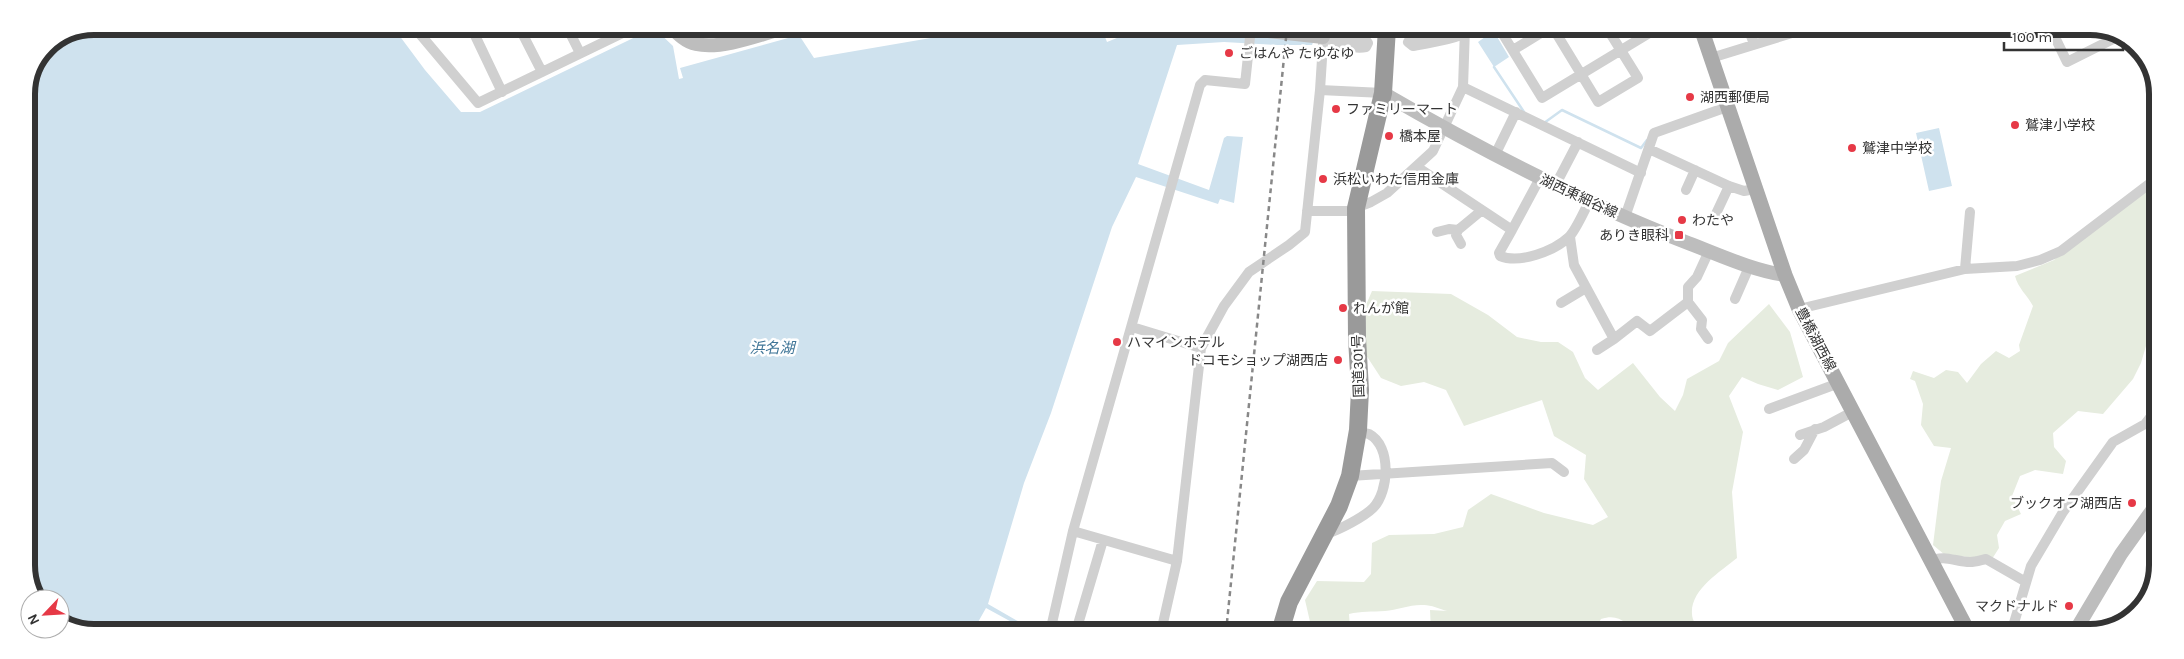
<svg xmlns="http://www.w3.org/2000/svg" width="2184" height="659" font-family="Karla,'Noto Sans JP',sans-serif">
	<rect width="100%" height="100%" fill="#fff"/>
	<path fill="#e6ecdf" d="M2153,78L2158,89L2157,109L2147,89Z
		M2157,178L2156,332L2148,339L2141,363L2133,379L2103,414L2078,411L2053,433L2054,447L2066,461L2063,474L2035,470L2020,476L2012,496L2021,514L2005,521L1997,535L1999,548L1992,559L1945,555L1933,545L1941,481L1951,448L1934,446L1921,425L1923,404L1915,381L1910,379L1913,371L1934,378L1946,370L1958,372L1967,383L1981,364L1996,351L2009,358L2020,351L2019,345L2033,306C2027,295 2018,288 2015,276L2054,260L2064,249Z
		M1372,291L1451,294L1488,315L1517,337L1541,342H1558L1573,352L1585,378L1598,390L1633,363L1660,397L1675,411L1683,395L1687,379L1719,361L1728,343L1769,304L1790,332L1803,377L1778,390L1758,384L1742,377L1729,396L1743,432L1732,492L1737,558C1720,572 1690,590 1692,614C1692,620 1697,627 1700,632C1687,632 1649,635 1640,632C1625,625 1621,613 1601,619L1598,624L1601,632H1431L1430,610L1447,611C1440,609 1431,605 1424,605C1411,604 1397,610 1385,611C1372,612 1361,611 1349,614L1350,628L1311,626L1305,600L1317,581L1364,582L1371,574L1372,543L1389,535L1434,534L1463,527L1468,510L1491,494L1544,513L1593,525L1608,517L1584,479L1586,455L1554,436L1542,400L1464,426L1446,390L1424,382L1401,386L1381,378L1366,355V305Z"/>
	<path fill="#cfe2ee" d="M94,26L393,27L425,70L461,112H480L654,28L673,46L679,79L683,78L680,68L799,35L814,58L995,27H1132L1105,37L1107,42L1144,27L1173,28L1314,40L1312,45H1278L1224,42L1177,45L1138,164L1209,190L1224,138L1227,136L1243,137L1234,203L1220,199L1218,204L1136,177L1112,227L1051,413L1024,483L988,604L1037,632L1028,631L986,608L973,631L76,630L60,620V599H38L26,570V94L46,46Z
		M1488,35H1496L1509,57L1494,67L1478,42Z
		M1939,128L1952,186L1929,191L1916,133Z"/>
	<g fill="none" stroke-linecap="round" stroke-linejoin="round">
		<path stroke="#cfe2ee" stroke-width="2.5" d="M1494,67L1524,112
			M1544,123L1562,110L1641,148L1647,140"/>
		<path stroke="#d0d0d0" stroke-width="10" d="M414,27L478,103L635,27
			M471,27L502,92
			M519,27L542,72
			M567,27L580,53
			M1499,28L1542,98L1651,32L1649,28
			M1553,28L1598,102L1638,78L1607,28
			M1748,28L1754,44
			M2051,29L2067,62L2119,36
			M1465,35L1445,32L1411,37L1408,42L1413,46C1436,42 1456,39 1477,28
			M1323,37L1365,39L1368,43L1366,47C1352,50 1336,42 1323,37Z
			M1513,50L1549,28
			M1711,58L1808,28
			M1463,87L1641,173
			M1320,90L1383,93
			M1649,149L1729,186L1744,191L1755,189
			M1495,155L1516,112
			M1417,167L1512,230L1540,178
			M1555,186L1578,142
			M1686,190L1695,170
			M1307,211H1348L1371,202L1387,193L1433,151L1463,87L1465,28
			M1625,217L1654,133L1727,107
			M1714,218L1729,186
			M1458,230L1456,235L1461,244
			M1512,230L1499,253L1500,256C1520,264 1554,251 1569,237C1576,230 1584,211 1589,202
			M1437,232L1449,229L1458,230L1481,211
			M1570,237L1574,265L1614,339L1637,321L1650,331L1688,302V287L1697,277L1709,251
			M1965,269L1970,212
			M1735,299L1749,267
			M1688,302L1702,320L1701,329L1708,339
			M1561,303L1586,288
			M1799,309L1965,269L2017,266L2040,260L2061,251L2157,178
			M1132,327L1201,348
			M1597,350L1614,339
			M1769,409L1839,383
			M1800,435L1824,427L1854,411
			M1794,459L1804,450L1815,429
			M1350,476L1552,463L1564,472
			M1073,531L1177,561
			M1326,534C1339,530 1364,517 1373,508C1389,492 1392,446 1369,434C1366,433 1361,433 1358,433
			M1931,561C1944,554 1956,562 1970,562C1976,562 1981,560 1986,559L2026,582
			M1053,624L1077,632
			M1076,631L1103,540
			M1050,632L1073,531L1200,85L1205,80L1245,84L1251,28
			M1161,632L1177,561L1201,348L1224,306L1249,272L1289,245L1305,232L1320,90L1324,28
			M2011,633L2031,566L2063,512L2113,442L2145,424L2156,410"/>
		<path stroke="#bdbdbd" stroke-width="14" d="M671,27C678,34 686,42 696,44C722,50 762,34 787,27
			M1251,29L1323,37
			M1383,93C1481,150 1582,202 1688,243C1720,255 1751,270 1785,275
			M2074,633L2121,554L2156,505"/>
		<path stroke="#ababab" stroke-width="15" d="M1701,28L1785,275L1799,309L1969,633"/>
		<path stroke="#9a9a9a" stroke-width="18" d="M1280,632L1289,602L1339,506L1350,476L1358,430L1360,390L1357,338L1356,208L1383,93L1387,28"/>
		<path stroke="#888" stroke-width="2.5" stroke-dasharray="5 4" stroke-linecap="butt" d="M1226,632L1287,28"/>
	</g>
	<g fill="#e63946" stroke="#fff" stroke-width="2">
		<circle cx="1229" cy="53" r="5"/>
		<circle cx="1690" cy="97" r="5"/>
		<circle cx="1336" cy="109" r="5"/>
		<circle cx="2015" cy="125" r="5"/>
		<circle cx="1389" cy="136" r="5"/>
		<circle cx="1852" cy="148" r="5"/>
		<circle cx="1323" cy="179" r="5"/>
		<circle cx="1682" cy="220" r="5"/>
		<rect x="1674" y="230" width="10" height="10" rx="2.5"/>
		<circle cx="1343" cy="308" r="5"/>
		<circle cx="1117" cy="342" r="5"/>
		<circle cx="1338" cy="360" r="5"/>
		<circle cx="2132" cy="503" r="5"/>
		<circle cx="2069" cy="606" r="5"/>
	</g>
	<g text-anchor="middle" stroke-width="5" stroke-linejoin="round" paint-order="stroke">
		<g font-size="14" fill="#333" stroke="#fff" text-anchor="start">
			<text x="1239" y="58">ごはんや たゆなゆ</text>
			<text x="1700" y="102">湖西郵便局</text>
			<text x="1346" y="114">ファミリーマート</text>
			<text x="2025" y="130">鷲津小学校</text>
			<text x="1399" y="141">橋本屋</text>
			<text x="1862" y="153">鷲津中学校</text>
			<text x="1333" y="184">浜松いわた信用金庫</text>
			<text x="1692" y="225">わたや</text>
			<text x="1669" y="240" text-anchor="end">ありき眼科</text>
			<text x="1353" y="313">れんが館</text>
			<text x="1127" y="347">ハマインホテル</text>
			<text x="1328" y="365" text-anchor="end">ドコモショップ湖西店</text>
			<text x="2122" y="508" text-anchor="end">ブックオフ湖西店</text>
			<text x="2059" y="611" text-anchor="end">マクドナルド</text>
		</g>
		<g font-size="14" fill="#333" stroke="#fff">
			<text transform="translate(1579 196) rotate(25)" y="5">湖西東細谷線</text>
			<text transform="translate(1816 339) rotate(62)" y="5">豊橋湖西線</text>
			<text transform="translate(1358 366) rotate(-92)" y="5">国道301号</text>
		</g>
		<g font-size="15" font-style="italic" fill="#3f7597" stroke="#fff">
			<text x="772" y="353">浜名湖</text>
		</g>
	</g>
	<path d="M0 0H2184V659H0ZM94 35H2090A59 59 0 0 1 2149 94V565A59 59 0 0 1 2090 624H94A59 59 0 0 1 35 565V94A59 59 0 0 1 94 35Z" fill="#fff" fill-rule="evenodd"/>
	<path fill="none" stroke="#333" stroke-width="6" d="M94 35H2090A59 59 0 0 1 2149 94V565A59 59 0 0 1 2090 624H94A59 59 0 0 1 35 565V94A59 59 0 0 1 94 35Z"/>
	<g transform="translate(45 614) rotate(245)"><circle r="24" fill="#ffffff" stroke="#adadad"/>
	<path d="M0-4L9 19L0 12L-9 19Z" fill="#e63946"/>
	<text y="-8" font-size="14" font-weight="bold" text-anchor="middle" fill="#333333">N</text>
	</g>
	<path d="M2004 42v8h119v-8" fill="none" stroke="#333333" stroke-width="2.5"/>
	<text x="2012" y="42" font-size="15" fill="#333333" stroke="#ffffff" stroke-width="4" paint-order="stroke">100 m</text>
</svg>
